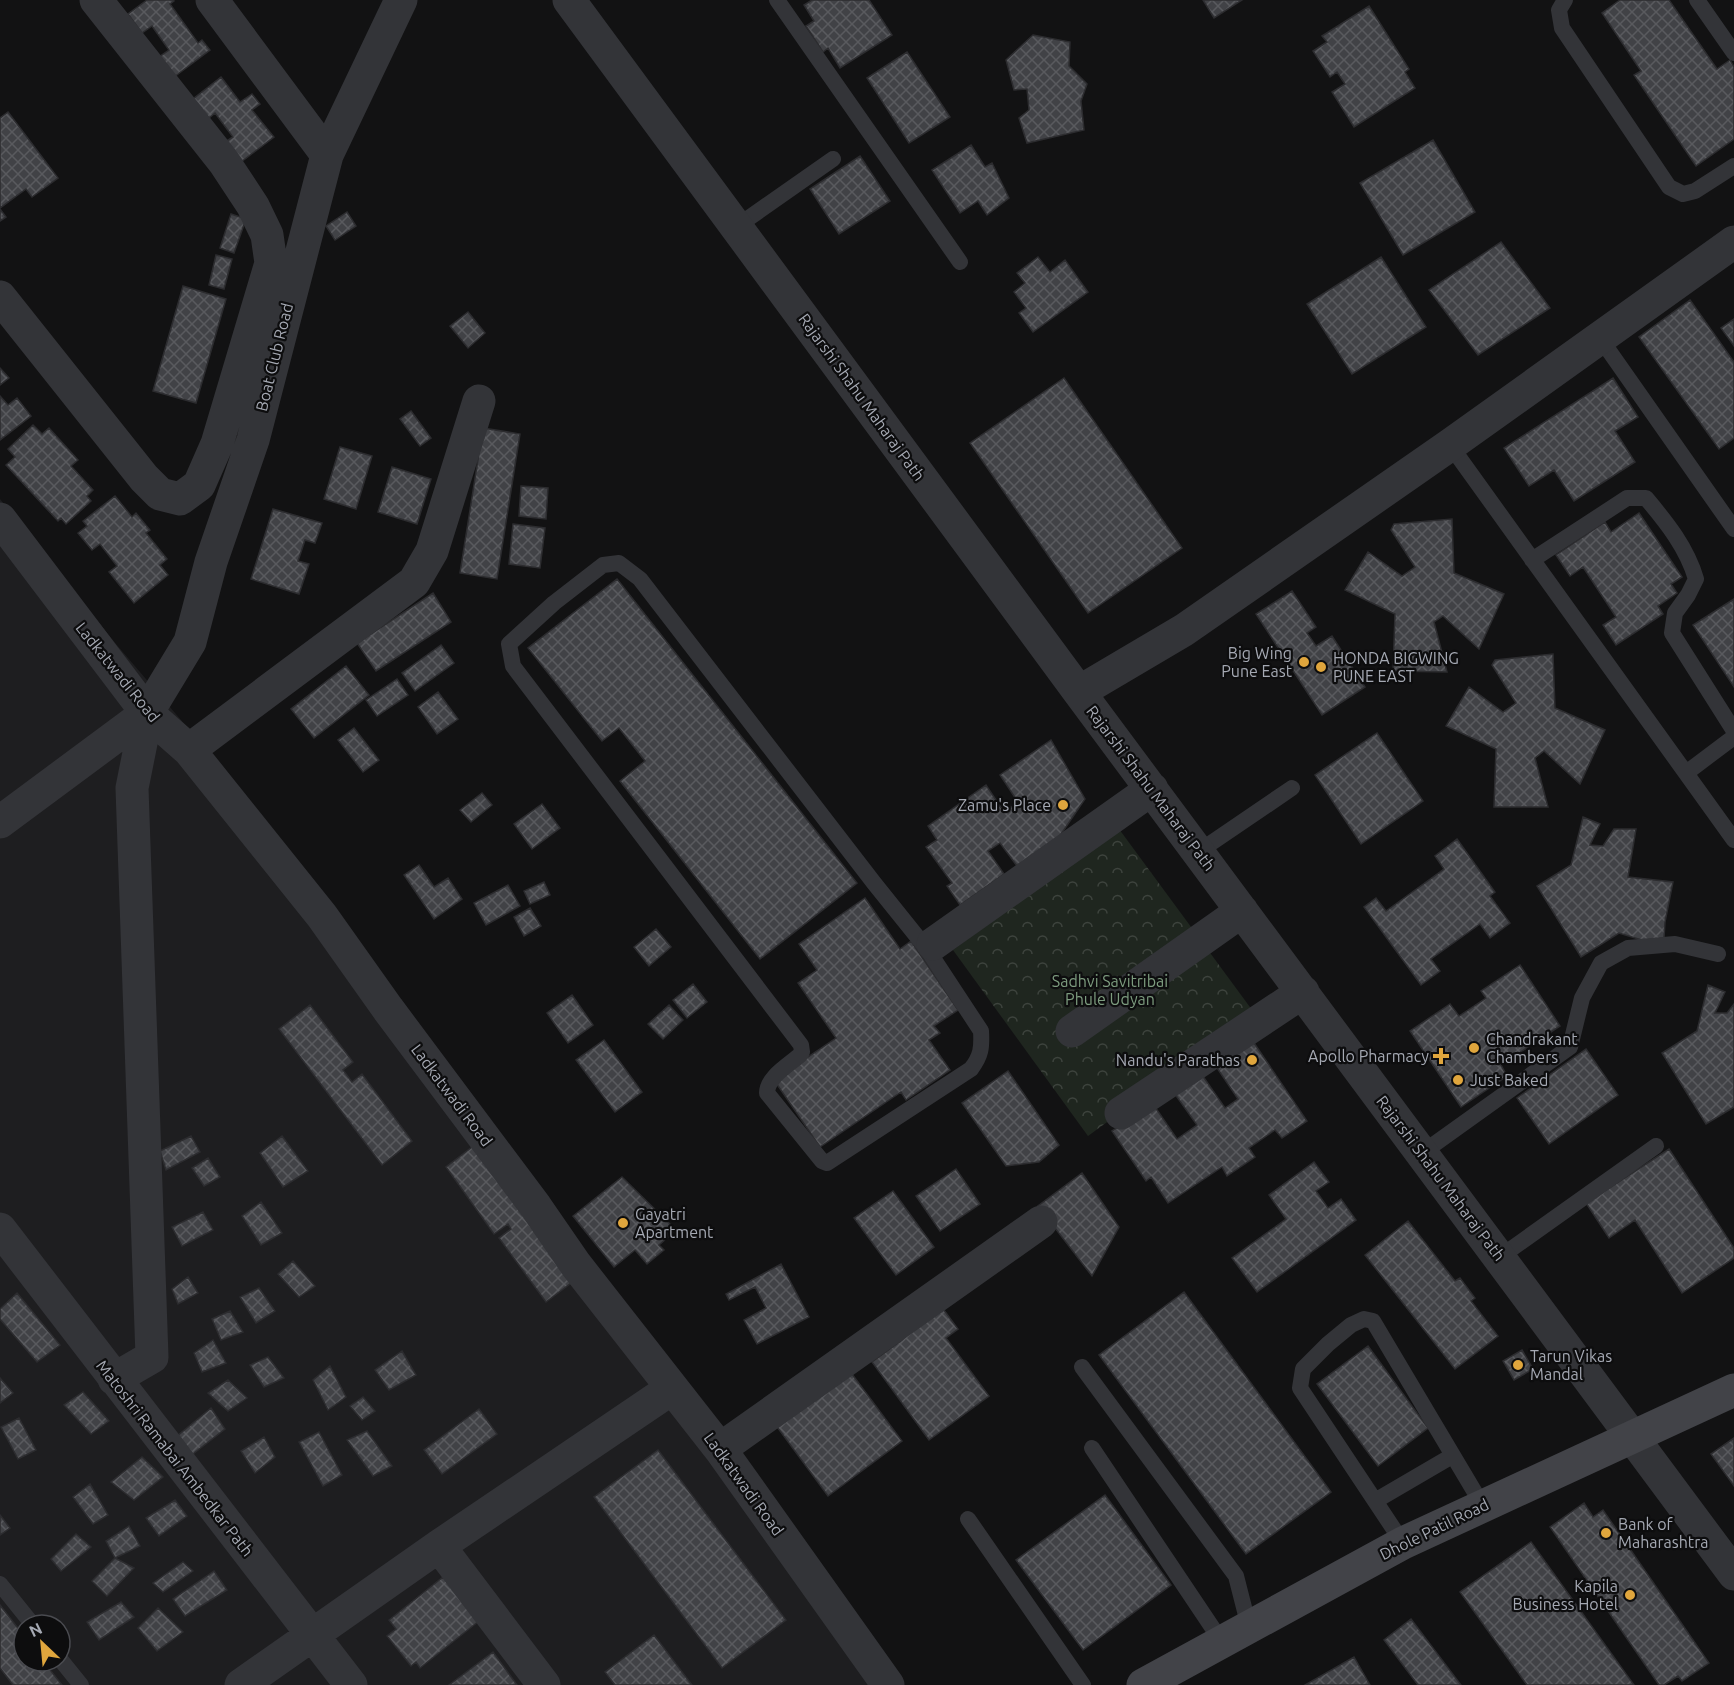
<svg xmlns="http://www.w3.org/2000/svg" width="1734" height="1685" font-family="Ubuntu,sans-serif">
	<defs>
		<pattern id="forest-crowns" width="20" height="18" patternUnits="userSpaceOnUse" patternTransform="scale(1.5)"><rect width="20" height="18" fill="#1f261f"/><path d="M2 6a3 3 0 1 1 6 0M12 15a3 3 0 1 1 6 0" fill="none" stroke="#3d433d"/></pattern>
		<pattern id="building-cross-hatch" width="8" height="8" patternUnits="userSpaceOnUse" patternTransform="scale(1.5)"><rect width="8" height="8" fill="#414246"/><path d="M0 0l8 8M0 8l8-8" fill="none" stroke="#595a5e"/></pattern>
	</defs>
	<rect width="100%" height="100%" fill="#121213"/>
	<path fill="#1e1e20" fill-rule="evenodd" d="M0,499L116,644L205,748L888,1685H0ZM24,1625H60V1661H24Z"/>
	<path fill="url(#forest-crowns)" d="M1119,829L1255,1014L1088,1136L953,950Z"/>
	<path fill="url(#building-cross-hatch)" stroke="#2c2c2f" stroke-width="1.5" d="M147,0H173L174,1L170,4L198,43L202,40L210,50L174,77L159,57L169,50L152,26L142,33L128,14Z
		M812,0H869L892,35L840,68L828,48L823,52L806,26L814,21L804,5Z
		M1203,0H1242L1214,18Z
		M1620,0H1669L1717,69L1730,60L1734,67V139L1696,166L1634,75L1641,71L1602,13Z
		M1369,6L1409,69L1405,72L1415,88L1354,127L1332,92L1345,84L1337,72L1330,77L1313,51L1327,42L1322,36Z
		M1033,35L1070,42L1069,66L1087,84L1081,101L1084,130L1027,143L1019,118L1029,110L1027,89L1014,90L1006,60Z
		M907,52L950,117L909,143L867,78Z
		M221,77L240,102L252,94L260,104L252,110L274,137L241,162L225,142L233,137L215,113L208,119L193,99Z
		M8,112L58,178L32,197L26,189L0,208V118Z
		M1433,140L1475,212L1403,255L1360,183Z
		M971,145L985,167L992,163L1009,198L987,215L978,201L960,213L932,170Z
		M860,156L890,201L839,234L810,189Z
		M0,209L6,217L0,221Z
		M347,212L356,226L335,240L326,226Z
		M231,214L246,219L234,253L220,248Z
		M1501,242L1550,308L1478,355L1429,290Z
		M216,255L232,259L224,289L209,285Z
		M1038,257L1050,272L1065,260L1088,292L1033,332L1019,313L1026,308L1014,292L1025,283L1017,273Z
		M1381,257L1426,327L1352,374L1307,304Z
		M183,286L226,299L196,403L153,391Z
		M1690,300L1734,362V438L1719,449L1639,337Z
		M468,312L485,333L468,348L450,326Z
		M1734,319V346L1721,328Z
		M0,368L9,378L0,385Z
		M1064,378L1182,548L1088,613L970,443Z
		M1613,378L1638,417L1615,431L1635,462L1574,501L1554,470L1529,486L1504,448Z
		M0,396L8,405L17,398L31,416L0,440Z
		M411,411L431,438L420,446L400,419Z
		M33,425L42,434L49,428L78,460L71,466L93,490L87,496L91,501L66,524L61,518L58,521L6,465L15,457L8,449Z
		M483,428L520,434L497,579L460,573Z
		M340,447L372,456L356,509L324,499Z
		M392,467L431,479L417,524L378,512Z
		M521,486L548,488L546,519L519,516Z
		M115,496L132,517L136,513L150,530L146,533L167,559L160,565L168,575L134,603L109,572L117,566L100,544L92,550L78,533L87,526L83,521Z
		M273,509L322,523L315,543L305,540L298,561L309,564L299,594L251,579Z
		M1639,513L1682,577L1671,584L1677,593L1658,606L1663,614L1616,645L1603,625L1616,617L1583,567L1570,576L1556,555L1605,522L1611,532Z
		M1452,519L1454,573L1504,594L1479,649L1443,616L1434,622L1447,672L1393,671L1395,614L1345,590L1368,552L1402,576L1415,567L1391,530L1394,524Z
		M513,524L545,528L540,568L509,564Z
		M617,579L857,883L760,959L620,781L645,761L619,728L602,741L528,648Z
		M1292,591L1316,627L1307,633L1316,646L1332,636L1365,687L1322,715L1256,614Z
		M433,593L451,622L376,671L357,643Z
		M1734,599V687L1693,625Z
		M441,645L454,663L415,691L402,673Z
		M1553,654L1555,708L1605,730L1580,784L1544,751L1535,758L1548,807H1494L1496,749L1446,726L1469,687L1503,712L1516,703L1492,665L1495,660Z
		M346,666L369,695L314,738L291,709Z
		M397,679L408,695L377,716L366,700Z
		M438,692L458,719L437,734L418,707Z
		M354,728L379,760L363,772L338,740Z
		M1377,733L1423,801L1361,844L1315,775Z
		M1051,740L1085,799L1055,843L1017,866L1000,843L988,851L1004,874L960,905L947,886L952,883L926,847L937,840L928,826L986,785L1004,812L1018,802L1000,775Z
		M482,793L492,805L471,822L460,810Z
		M542,804L560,828L532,849L514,824Z
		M1583,817L1600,824L1590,845L1603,846L1614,829H1636L1628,877L1673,882L1665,922L1664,938L1645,941L1619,933L1581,957L1537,886L1571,865Z
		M1457,839L1495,892L1490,896L1510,923L1490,938L1480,924L1431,959L1440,971L1421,985L1364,907L1376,898L1386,911L1444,869L1435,856Z
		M419,865L434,887L448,878L462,899L434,919L404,875Z
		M544,882L550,895L530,904L524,891Z
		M508,885L520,906L486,925L474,903Z
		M865,898L900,949L911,941L958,1010L934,1026L940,1033L929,1040L950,1070L906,1100L901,1092L820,1147L774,1080L836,1038L798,983L817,970L799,944Z
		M530,908L541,926L524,936L514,917Z
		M656,929L671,947L649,966L634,947Z
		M1520,965L1560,1026L1501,1065L1507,1076L1461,1107L1410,1031L1450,1004L1459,1016L1486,998L1481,991Z
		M693,984L707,1002L687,1018L673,1000Z
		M1708,985L1725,992L1715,1013H1727L1734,1004V1107L1706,1124L1662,1053L1697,1031Z
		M572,995L593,1025L568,1043L547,1013Z
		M310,1005L353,1062L343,1070L352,1082L362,1074L412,1141L382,1165L279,1029Z
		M669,1005L683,1020L663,1039L648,1024Z
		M1250,1037L1307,1121L1282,1138L1275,1130L1249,1148L1255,1157L1227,1176L1222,1167L1168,1203L1151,1177L1146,1181L1112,1131L1153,1104L1177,1139L1197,1125L1172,1090L1200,1072L1225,1108L1238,1099L1213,1062Z
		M604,1040L642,1092L615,1112L576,1060Z
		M1586,1049L1618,1095L1549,1144L1517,1098Z
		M1008,1071L1059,1145L1039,1162L1006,1166L962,1103Z
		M191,1136L200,1152L166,1170L160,1151Z
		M282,1136L308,1171L283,1187L260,1153Z
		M476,1144L575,1280L546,1302L499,1238L511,1229L508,1224L494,1234L446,1167Z
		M1669,1149L1734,1248V1258L1682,1293L1635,1220L1609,1238L1586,1203Z
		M208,1158L220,1177L204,1186L192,1168Z
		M1314,1162L1329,1182L1316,1191L1328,1208L1341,1199L1356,1220L1257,1292L1232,1258L1286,1219L1269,1195Z
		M956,1169L980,1204L940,1231L916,1196Z
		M1082,1173L1119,1227L1092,1276L1038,1206Z
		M622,1177L676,1230L659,1245L664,1250L647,1264L635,1250L614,1267L573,1216Z
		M893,1191L934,1247L896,1275L854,1218Z
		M261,1202L282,1233L261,1245L242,1216Z
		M203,1212L213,1230L182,1246L172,1227Z
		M1408,1221L1455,1281L1460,1278L1475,1298L1471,1301L1498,1336L1455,1369L1365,1255Z
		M293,1261L315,1286L299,1297L278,1274Z
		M781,1264L809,1317L757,1344L744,1320L766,1308L755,1287L729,1300L726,1294Z
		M188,1277L198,1293L178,1304L172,1289Z
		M259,1288L275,1311L256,1323L240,1297Z
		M1184,1292L1331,1492L1246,1554L1099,1355Z
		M17,1293L60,1345L37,1362L0,1319V1309Z
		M938,1302L958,1329L946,1338L989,1396L929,1440L872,1362L902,1340Z
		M230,1311L243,1332L221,1340L212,1319Z
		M213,1340L226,1363L202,1372L194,1353Z
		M1368,1346L1428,1428L1378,1466L1317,1384Z
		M1522,1350L1533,1369L1514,1380L1503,1361Z
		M402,1351L416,1375L389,1390L375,1370Z
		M268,1357L284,1378L264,1387L250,1365Z
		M843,1362L902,1441L828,1496L769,1416Z
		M330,1366L346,1397L328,1410L313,1380Z
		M0,1378L13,1393L0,1403Z
		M228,1380L247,1398L228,1411L208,1393Z
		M83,1392L109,1421L91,1434L64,1405Z
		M363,1397L375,1411L362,1420L350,1406Z
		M211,1408L225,1429L189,1457L176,1437Z
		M479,1409L497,1434L442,1474L424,1450Z
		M19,1418L36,1450L18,1459L1,1427Z
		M367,1431L392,1466L373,1476L347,1440Z
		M319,1432L342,1475L323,1486L299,1442Z
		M264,1437L275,1457L255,1473L241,1451Z
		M1734,1438V1486L1711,1454Z
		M658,1450L786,1620L722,1668L594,1497Z
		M142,1457L163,1477L134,1500L111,1482Z
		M90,1484L108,1515L93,1524L73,1497Z
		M1105,1495L1171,1585L1083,1650L1016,1560Z
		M175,1500L187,1516L159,1536L146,1518Z
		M1584,1503L1593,1517L1603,1510L1709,1663L1682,1681L1678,1676L1664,1685H1659L1550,1527Z
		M0,1515L10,1528L0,1535Z
		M129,1526L140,1546L115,1558L106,1541Z
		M76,1534L91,1547L61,1571L51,1559Z
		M1531,1542L1634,1685H1527L1460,1592Z
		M115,1558L134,1568L107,1596L92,1581Z
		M183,1562L193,1571L163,1592L153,1583Z
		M214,1571L227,1590L185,1616L173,1599Z
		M443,1577L479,1621L420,1668L416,1662L411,1666L387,1636L396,1629L389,1620Z
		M121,1602L134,1617L99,1640L87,1622Z
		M0,1605L24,1636V1661H43L62,1685H13L0,1668Z
		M158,1608L183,1632L157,1651L138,1628Z
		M1411,1619L1461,1685H1418L1384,1640Z
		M654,1635L692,1685H615L605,1672Z
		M493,1652L517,1685H449Z
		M1354,1657L1370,1685H1305Z"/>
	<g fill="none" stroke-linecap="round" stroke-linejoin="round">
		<path stroke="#333438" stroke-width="16" d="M777,0L960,262
			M1565,0L1559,10L1562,28L1669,187L1683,194L1695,191L1734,166
			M1697,0L1734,53
			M736,227L833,159
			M1600,338L1734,529
			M1450,445L1734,840
			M1532,560L1627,498H1646C1667,523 1687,548 1696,579L1688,595L1675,613L1672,633L1734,731
			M619,563L640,579L874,883L927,949L981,1031C982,1048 981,1056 971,1069L827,1163L822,1161L767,1093C767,1077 789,1065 800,1055L802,1052L801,1045L513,666L509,644L554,603L603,565Z
			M1686,773L1734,737
			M1198,852L1292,788
			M1422,1153L1570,1047L1582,998L1601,963L1628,948L1675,944L1718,954
			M1500,1257L1656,1146
			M1082,1367L1236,1576L1249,1627
			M1092,1448L1222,1642
			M1375,1501L1452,1456
			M968,1519L1083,1685
			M1403,1543L1300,1388L1303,1369L1328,1344L1351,1325L1364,1319L1373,1321L1483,1506
			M0,1584L33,1625
			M60,1659L81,1685"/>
		<path stroke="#333438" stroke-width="33" d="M212,0L327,155
			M569,0L1079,692L1734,1574
			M0,297L144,478L160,494L180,499L199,485L217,444L271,263L267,235L253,206L224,162L96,0
			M0,519L147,713L189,750L322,916L388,1009L536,1207L576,1265L720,1449L888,1685
			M1079,692L1184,630L1450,445L1734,242
			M189,750L414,582L432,551L479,401
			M0,822L147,713
			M933,944L1152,789
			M1072,1031L1242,911
			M1121,1113L1303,992
			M0,1229L351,1685
			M114,1379L152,1357L132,788L147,713L190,642L211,562L253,440L327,155L401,0
			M720,1449L1041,1222
			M439,1546L544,1685
			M241,1685L439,1546L671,1389"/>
		<path stroke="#424348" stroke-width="33" d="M1143,1685L1403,1543L1734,1390"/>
	</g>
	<g fill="#e0a63d" stroke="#0d0d0e" stroke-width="2">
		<circle cx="1304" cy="662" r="6"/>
		<circle cx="1321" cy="667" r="6"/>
		<circle cx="1063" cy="805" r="6"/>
		<circle cx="1474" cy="1048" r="6"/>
		<path d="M1438 1047h6v6h6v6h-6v6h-6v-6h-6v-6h6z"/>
		<circle cx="1252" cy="1060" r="6"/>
		<circle cx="1458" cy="1080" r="6"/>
		<circle cx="623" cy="1223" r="6"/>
		<circle cx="1518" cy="1365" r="6"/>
		<circle cx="1606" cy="1533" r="6"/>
		<circle cx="1630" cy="1595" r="6"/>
	</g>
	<g text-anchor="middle" stroke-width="4.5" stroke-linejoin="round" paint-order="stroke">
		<g font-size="16" fill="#a5a9b3" stroke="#0d0d0e">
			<text transform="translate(274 357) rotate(-76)" y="6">Boat Club Road</text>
			<text transform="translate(862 397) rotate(54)" y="6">Rajarshi Shahu Maharaj Path</text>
			<text transform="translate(118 672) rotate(51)" y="6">Ladkatwadi Road</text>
			<text transform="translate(1151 788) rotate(53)" y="6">Rajarshi Shahu Maharaj Path</text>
			<text transform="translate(452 1095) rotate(53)" y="6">Ladkatwadi Road</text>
			<text transform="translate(1441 1178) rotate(53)" y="6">Rajarshi Shahu Maharaj Path</text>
			<text transform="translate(175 1458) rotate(52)" y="6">Matoshri Ramabai Ambedkar Path</text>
			<text transform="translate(744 1484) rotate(54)" y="6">Ladkatwadi Road</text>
			<text transform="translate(1434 1529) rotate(-26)" y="6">Dhole Patil Road</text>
		</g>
		<g font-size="16" fill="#a5a9b3" stroke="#0d0d0e" text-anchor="start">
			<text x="1292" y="659" text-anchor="end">Big Wing<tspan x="1292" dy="18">Pune East</tspan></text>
			<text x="1333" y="664">HONDA BIGWING<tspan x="1333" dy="18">PUNE EAST</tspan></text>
			<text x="1051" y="811" text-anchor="end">Zamu's Place</text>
			<text x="1486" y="1045">Chandrakant<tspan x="1486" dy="18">Chambers</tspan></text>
			<text x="1429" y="1062" text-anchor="end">Apollo Pharmacy</text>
			<text x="1240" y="1066" text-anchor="end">Nandu's Parathas</text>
			<text x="1470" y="1086">Just Baked</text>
			<text x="635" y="1220">Gayatri<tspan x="635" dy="18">Apartment</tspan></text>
			<text x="1530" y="1362">Tarun Vikas<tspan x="1530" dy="18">Mandal</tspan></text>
			<text x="1618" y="1530">Bank of<tspan x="1618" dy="18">Maharashtra</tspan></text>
			<text x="1618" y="1592" text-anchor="end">Kapila<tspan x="1618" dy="18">Business Hotel</tspan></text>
		</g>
		<g font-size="16" fill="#7d9c7f" stroke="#0d0d0e">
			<text x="1110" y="987">Sadhvi Savitribai<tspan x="1110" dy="18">Phule Udyan</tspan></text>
		</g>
	</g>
	<g transform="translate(42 1643) rotate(334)"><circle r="28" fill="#0d0d0e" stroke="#4a4b50" stroke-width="1.5"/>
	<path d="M0-4.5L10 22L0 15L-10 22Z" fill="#e0a63d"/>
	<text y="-9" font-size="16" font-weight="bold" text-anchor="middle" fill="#a5a9b3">N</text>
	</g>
</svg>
